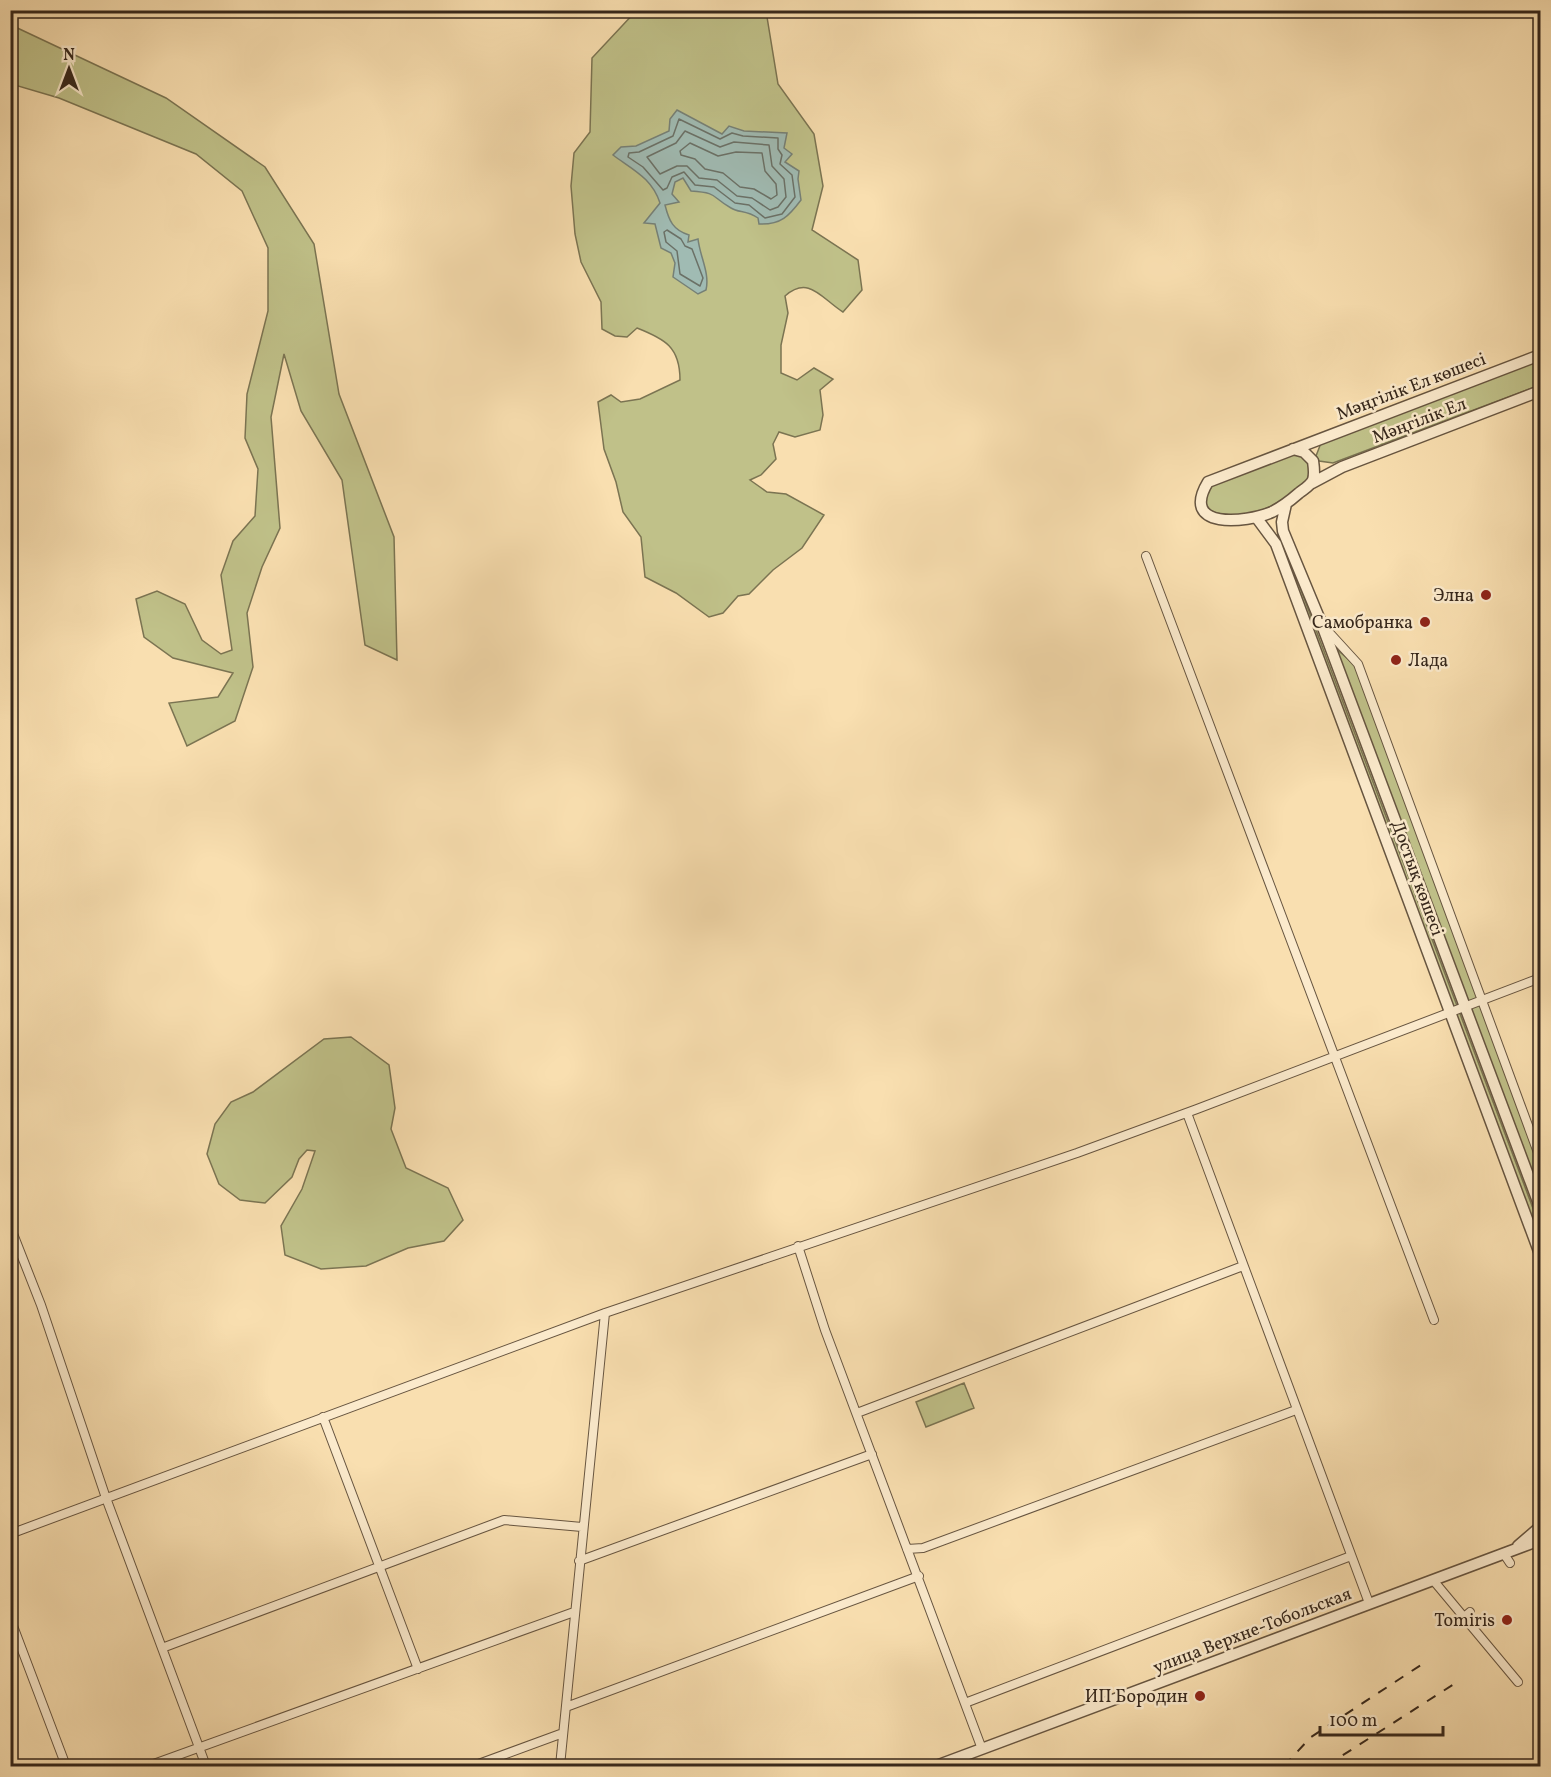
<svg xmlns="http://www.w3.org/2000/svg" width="1551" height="1777" font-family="Vollkorn,serif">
	<rect width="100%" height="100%" fill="#f9dfb0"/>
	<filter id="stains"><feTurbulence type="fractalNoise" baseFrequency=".00333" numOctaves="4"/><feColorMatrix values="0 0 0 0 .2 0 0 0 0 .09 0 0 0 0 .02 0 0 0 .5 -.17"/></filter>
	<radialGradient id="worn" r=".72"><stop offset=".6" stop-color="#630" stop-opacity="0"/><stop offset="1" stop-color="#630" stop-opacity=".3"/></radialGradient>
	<path fill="#c0c189" stroke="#7b7452" stroke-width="1.5" d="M636,11H766L778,84L814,134L823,186L812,230L858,260L862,290L843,312C821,298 809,275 785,296L788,313L781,345V373L797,380L814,368L833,379L820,390L823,415L820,430L795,437L779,432L773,444L776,459L761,475L750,480L767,492L786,494L824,515L802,548L773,570L749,594L738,596L723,613L709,617L676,593L645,577L641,537L623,512L616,482L604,449L598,402L611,395L621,402L640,399L680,380C680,347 665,339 637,328L627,337L615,336L602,329L601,302L581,262L575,234L571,186L574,153L590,132L592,58Z
		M11,25L166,98L265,167L314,244L339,394L394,537L397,660L365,645L342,480L301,411L284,354L271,417L280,528L262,567L247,613L253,667L235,721L187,746L169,703L218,697L233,673L173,658L144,637L136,599L157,591L185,604L202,640L221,654L232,650L221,575L233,541L255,516L258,469L245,438L247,394L268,311V248L242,191L196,154L59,98L15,85L11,89Z
		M1540,360V385L1333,463L1319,461L1316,456L1321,443Z
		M1293,453L1300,455L1310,463L1308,481C1274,507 1252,523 1208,511L1204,494L1206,488Z
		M1280,534L1540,1227V1244L1275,536Z
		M1334,647L1355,665L1540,1167V1194Z
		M351,1037L389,1065L395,1108L391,1129L406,1168L448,1188L463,1220L444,1241L408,1248L366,1266L321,1269L285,1255L281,1226L302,1189L315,1151L307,1150L299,1159L292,1177L265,1203L240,1200L219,1184L207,1154L215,1124L231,1102L253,1092L324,1039Z
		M964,1383L974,1408L926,1427L916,1402Z"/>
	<path fill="#a0bbb3" stroke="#768076" stroke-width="1.5" d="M677,110L722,134L729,126L744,131L787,133L784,148L792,154L785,162L799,171L798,179L801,200C789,216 781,225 759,224L758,218C746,210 739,213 731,208C710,196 719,193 691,191L683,178L675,182L672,194L679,202L665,205C669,221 673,230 689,235L688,242L698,239C700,257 710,273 706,290L698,294L673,277L675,263L671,253L661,248L655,224L644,223L660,203C652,178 633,170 613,155L621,147L636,146L669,131L670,119Z"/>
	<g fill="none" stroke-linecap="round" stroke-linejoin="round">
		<path stroke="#6b7167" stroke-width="1.5" d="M679,119L720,139L732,133L743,136L778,138V149L782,155L780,164L792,175L795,197L782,214L765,218L749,205L735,203L714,187L695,185L684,172L672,177L667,188L663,190L643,167L628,157L629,153L639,152L673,136Z
			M685,131L720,147L734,142L769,145L772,166L784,179L786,197L778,207L770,210L752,198L737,196L717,180L699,178L687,166H677L660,174L647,157L676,143Z
			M690,143L718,156L736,152L762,153L765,171L776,184L777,195L771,199L754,189L740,187L723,173L705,169L695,159L681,155L680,151Z
			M667,230L681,239L685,246L692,249L703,278L700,286L680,274L677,251L666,242L664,232Z"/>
		<defs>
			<path id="minor" d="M1146,556L1434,1320
				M1326,629L1358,664L1540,1158
				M1187,1113L1369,1603
				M10,1226L41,1305L106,1498L206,1766
				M798,1246L825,1330L982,1749
				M857,1413L1243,1266
				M323,1417L418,1669
				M10,1534L605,1313L1077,1153L1197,1109L1540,978
				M907,1549L923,1548L1296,1410
				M1504,1554L1510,1563
				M579,1561L872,1454
				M1433,1580L1518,1682
				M10,1618L66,1766
				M1463,1618L1470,1612
				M162,1648L504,1520L582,1527
				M965,1703L1351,1556
				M566,1707L919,1576
				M148,1766L574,1612
				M473,1766L563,1733
				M560,1766L605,1313"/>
			<path id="tertiary" d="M1293,449L1304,452L1313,461C1314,468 1315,474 1313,480C1310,486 1304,489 1299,493C1291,500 1282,507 1272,512C1246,523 1179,530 1208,482L1540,355
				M1312,483L1342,467L1540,391
				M1286,504L1282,522L1283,531L1322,625L1540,1207
				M1256,517L1276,544L1540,1254
				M1518,1546L1540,1527
				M936,1766L1540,1540"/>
		</defs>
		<use href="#minor" stroke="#675540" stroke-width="10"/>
		<use href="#tertiary" stroke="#675540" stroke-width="13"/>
		<use href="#minor" stroke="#fbeacc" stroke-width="8"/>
		<use href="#tertiary" stroke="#fbeacc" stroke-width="10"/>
		<path stroke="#36271b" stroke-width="2" stroke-dasharray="10 10" stroke-linecap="butt" d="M1284,1766L1311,1737L1427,1661
			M1326,1766L1454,1684"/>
	</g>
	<g fill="#8f2418" stroke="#fbeacc" stroke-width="2">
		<circle cx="1486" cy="595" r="6"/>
		<circle cx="1425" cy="622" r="6"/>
		<circle cx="1396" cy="660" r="6"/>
		<circle cx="1507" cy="1620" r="6"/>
		<circle cx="1200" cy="1696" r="6"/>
	</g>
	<g text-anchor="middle" stroke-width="5" stroke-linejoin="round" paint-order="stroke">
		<g font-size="18" fill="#36271b" stroke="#fbeacc">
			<text transform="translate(1411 386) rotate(-21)" y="6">Мәңгілік Ел көшесі</text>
			<text transform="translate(1419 420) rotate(-21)" y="6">Мәңгілік Ел</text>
			<text transform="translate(1418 878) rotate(70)" y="6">Достық көшесі</text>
			<text transform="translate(1252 1630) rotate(-21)" y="6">улица Верхне-Тобольская</text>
		</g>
		<g font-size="18" fill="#36271b" stroke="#fbeacc" text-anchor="end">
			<text x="1474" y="601">Элна</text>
			<text x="1413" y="628">Самобранка</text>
			<text x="1408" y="666" text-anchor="start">Лада</text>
			<text x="1495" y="1626">Tomiris</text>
			<text x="1188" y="1702">ИП Бородин</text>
		</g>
	</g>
	<rect width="1551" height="1777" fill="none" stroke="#f9dfb0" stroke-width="36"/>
	<rect x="12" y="12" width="1527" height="1753" fill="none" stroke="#36271b" stroke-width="3"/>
	<rect x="18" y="18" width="1515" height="1741" fill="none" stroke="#36271b" stroke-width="1.5"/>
	<g transform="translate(69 69)" stroke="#fbeacc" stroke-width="4.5" paint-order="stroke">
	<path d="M0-4.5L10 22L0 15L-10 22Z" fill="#36271b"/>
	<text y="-9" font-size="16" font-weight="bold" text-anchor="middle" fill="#36271b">N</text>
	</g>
	<path d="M1320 1726v9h123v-9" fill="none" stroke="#36271b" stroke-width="3"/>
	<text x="1329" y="1726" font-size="18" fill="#36271b" stroke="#fbeacc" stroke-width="4.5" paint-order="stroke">100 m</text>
	<rect width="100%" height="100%" filter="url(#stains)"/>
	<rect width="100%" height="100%" fill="url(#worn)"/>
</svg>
